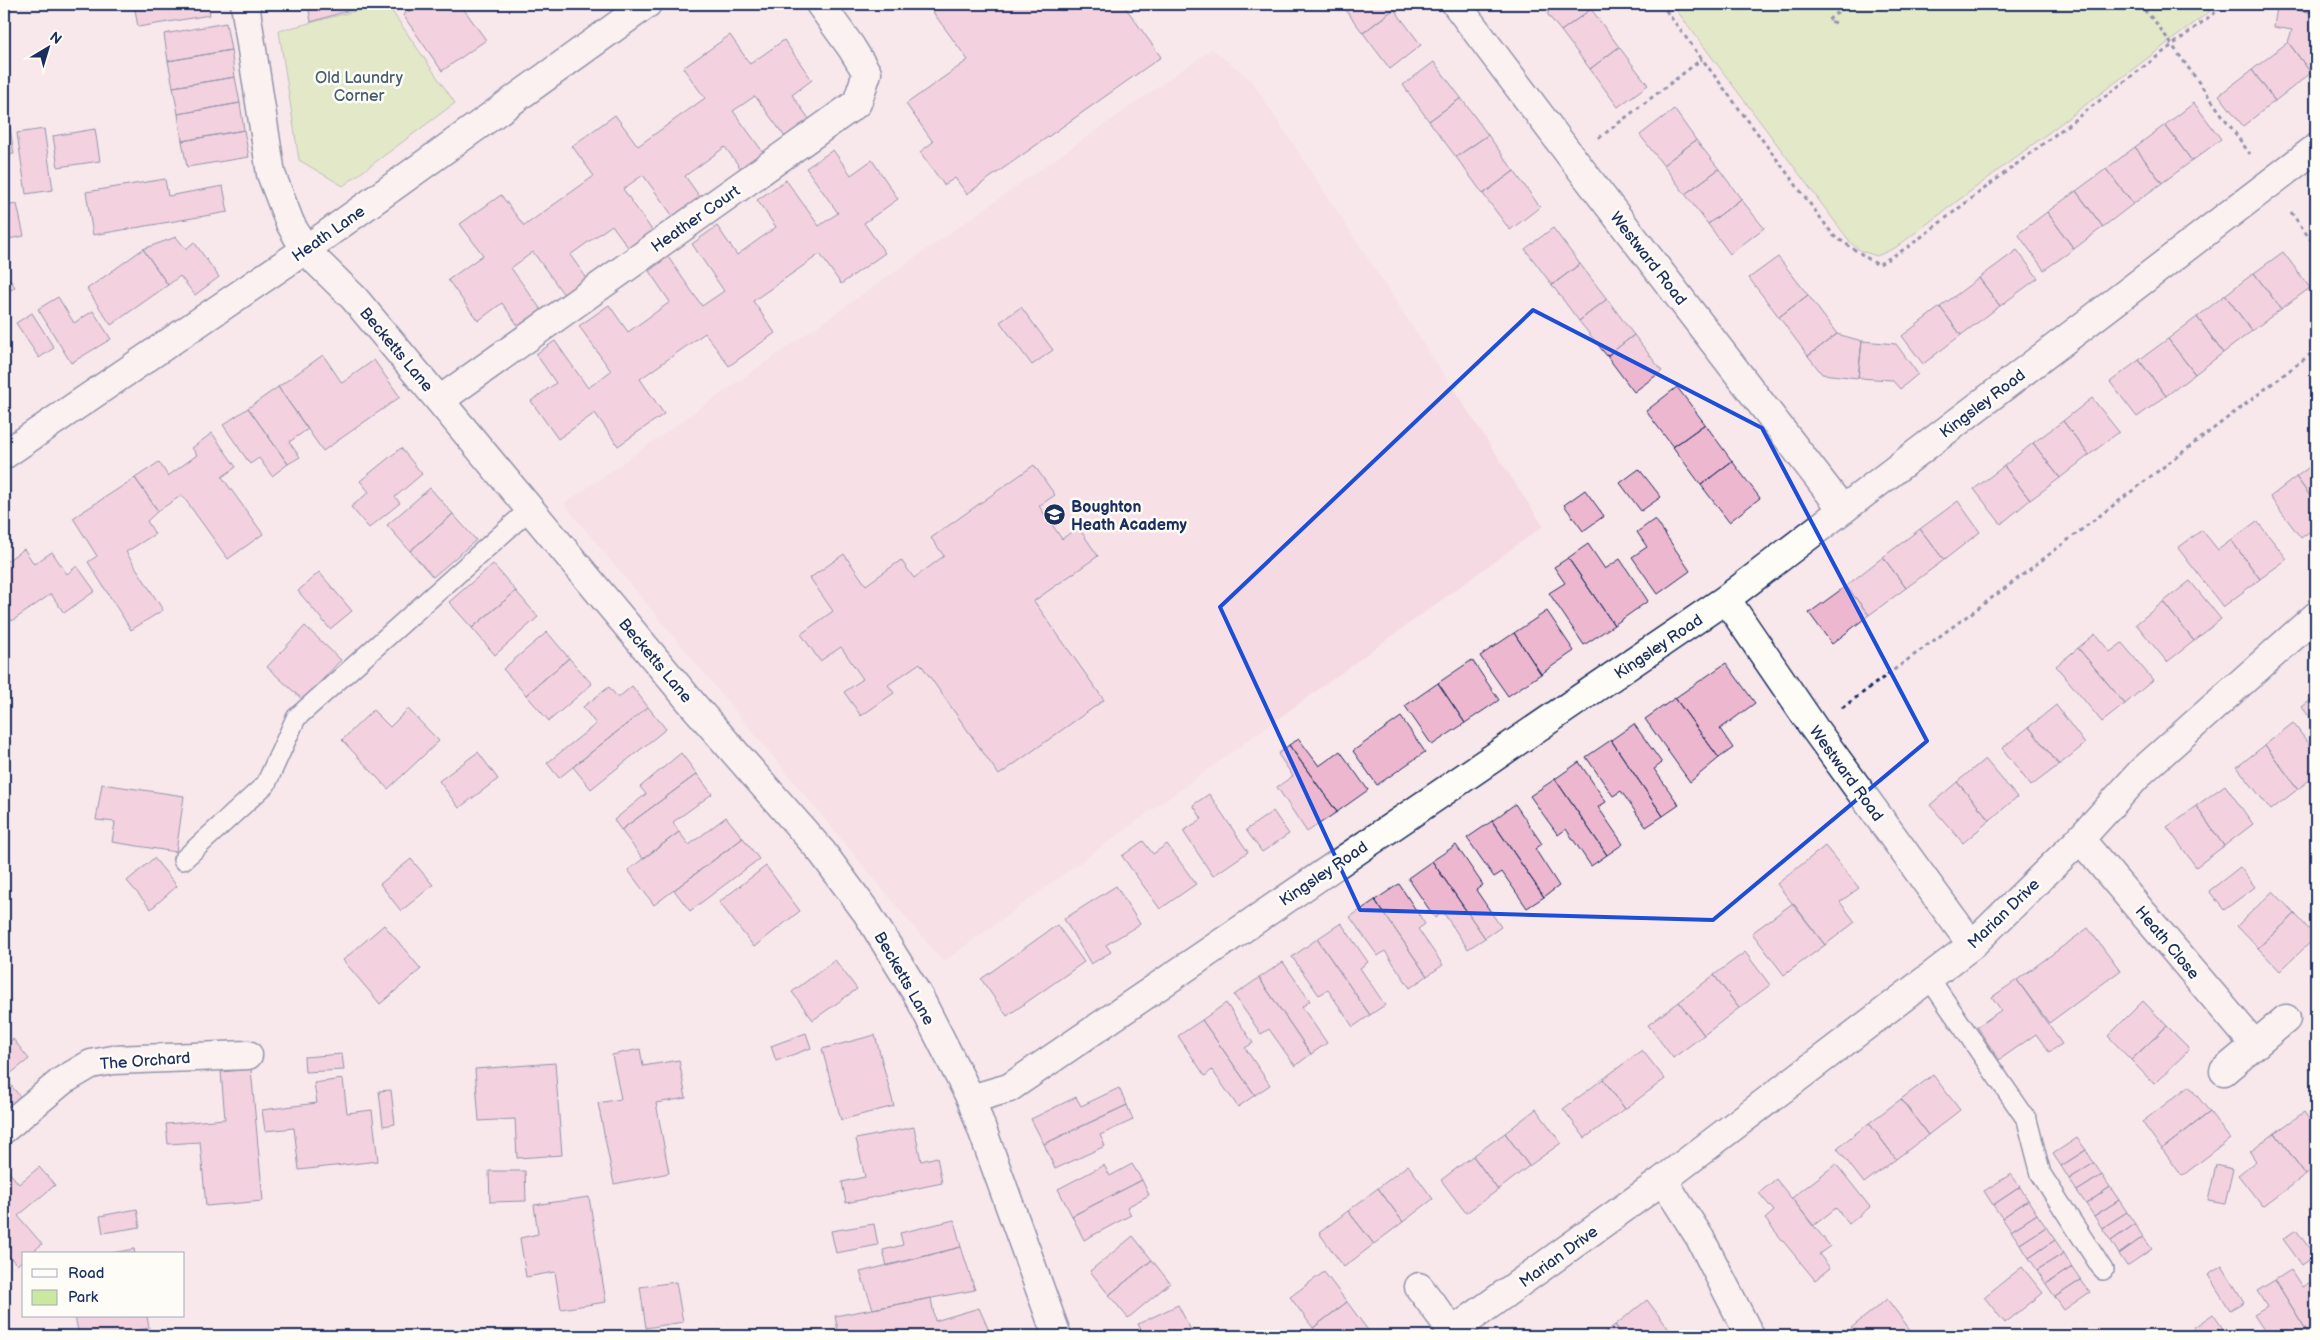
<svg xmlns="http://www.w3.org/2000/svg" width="2320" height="1340" font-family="'Balsamiq Sans',sans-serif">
	<rect width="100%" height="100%" fill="#f8e7eb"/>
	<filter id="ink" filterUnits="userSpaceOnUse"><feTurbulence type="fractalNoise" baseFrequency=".02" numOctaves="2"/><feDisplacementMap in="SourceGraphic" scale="10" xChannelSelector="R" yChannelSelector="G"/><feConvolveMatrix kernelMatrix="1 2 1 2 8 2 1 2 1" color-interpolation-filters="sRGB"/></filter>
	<g filter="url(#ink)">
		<path fill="#f5d9e3" d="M1212,49L1251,80L1543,526L943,962L564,504Z"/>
		<path fill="#cae8a0" stroke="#728c7f" d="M381,4H387L455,103L343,186L299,160L279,31Z
			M1672,4H2213L2209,12L1895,248L1877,256L1861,251L1851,243Z"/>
		<path fill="#edb7d0" stroke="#1b2f5e" d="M80,4H118L81,10Z
			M134,4H208L210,15L138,27Z
			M308,4H352L353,9L311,22Z
			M420,4H460L486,40L442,71L403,15Z
			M927,4H1123L1161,57L967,194L955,178L944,185L920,152L933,142L906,104L968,60Z
			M1341,4H1390L1394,9L1363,33Z
			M1549,4H1592L1591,9L1561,31L1548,15Z
			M2278,4H2316V13L2277,7Z
			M2277,7L2316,13V69L2311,73L2288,42L2292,30L2274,27Z
			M1394,9L1421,45L1390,69L1363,33Z
			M1591,9L1619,47L1590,69L1561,31Z
			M226,23L231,50L168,61L164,34Z
			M730,35L750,64L784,40L812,80L792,95L812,123L788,141L755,96L733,111L766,156L744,173L725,147L685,176L702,200L675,219L643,175L623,189L654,233L630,250L612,225L570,255L588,280L565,296L533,252L511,268L542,311L519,327L502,303L478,321L448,280L483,255L460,224L501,195L524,226L594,176L572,146L615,115L638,146L705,98L683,68Z
			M2288,42L2311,73L2275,101L2252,70Z
			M1619,47L1648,85L1618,107L1590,69Z
			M231,50L235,77L173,87L168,61Z
			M1434,62L1461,98L1429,121L1403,85Z
			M2252,70L2275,101L2243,126L2219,95Z
			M235,77L240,103L178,114L173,87Z
			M4,88L14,154L4,155Z
			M1461,98L1488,135L1456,157L1429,121Z
			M240,103L244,130L182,141L178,114Z
			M2194,103L2221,139L2192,161L2165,125Z
			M1674,109L1696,140L1663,165L1640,135Z
			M2165,125L2192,161L2162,183L2135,147Z
			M44,129L53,190L26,194L17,133Z
			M95,129L100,161L58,167L53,136Z
			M244,130L249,157L187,167L182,141Z
			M1488,135L1514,171L1483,194L1456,157Z
			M1696,140L1719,169L1685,194L1663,165Z
			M2135,147L2162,183L2133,204L2106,169Z
			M833,150L851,175L872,160L898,199L864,223L885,253L841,284L820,254L753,301L775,333L729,366L705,333L640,379L664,414L618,446L595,413L558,439L531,401L556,383L536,354L555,341L588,388L611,371L579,326L609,305L628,332L670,302L649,271L668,257L702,306L724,291L692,244L717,226L737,255L776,227L757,200L786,180L819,226L838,213L806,168Z
			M1719,169L1741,199L1708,224L1685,194Z
			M2106,169L2133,204L2103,227L2076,191Z
			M1514,171L1540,207L1510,230L1483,194Z
			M165,179L168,196L223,186L228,212L93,235L86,192Z
			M2076,191L2103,227L2074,249L2047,212Z
			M1741,199L1764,228L1730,254L1708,224Z
			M17,204L24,236L4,240V206Z
			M2047,212L2074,249L2044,270L2018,234Z
			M1553,228L1580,264L1552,285L1525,249Z
			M176,237L186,249L194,242L219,277L195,295L180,276L168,285L143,249Z
			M143,249L168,285L111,325L87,289Z
			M2017,250L2038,278L2000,306L1979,278Z
			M2283,252L2310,288L2281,309L2254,273Z
			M1778,257L1808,295L1779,317L1749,278Z
			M1580,264L1607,299L1579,321L1552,285Z
			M4,271L15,287L4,295Z
			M2254,273L2281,309L2252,331L2225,295Z
			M1979,278L2000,306L1961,335L1940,307Z
			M1808,295L1837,334L1808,356L1779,317Z
			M2225,295L2252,331L2223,353L2197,317Z
			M58,297L74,323L93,311L111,339L71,363L38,309Z
			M1607,299L1634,335L1607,356L1579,321Z
			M1021,307L1053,350L1032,365L1000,322Z
			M1940,307L1961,335L1923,364L1902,336Z
			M32,313L54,348L39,358L16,323Z
			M2197,317L2223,353L2195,374L2168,339Z
			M1837,334L1862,341L1858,378L1822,374L1808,356Z
			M1634,335L1662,371L1634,392L1607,356Z
			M2168,339L2195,374L2166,396L2139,360Z
			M1862,341L1896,344L1918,374L1900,389L1892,380L1858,378Z
			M323,355L342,383L374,360L400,397L323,451L278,387Z
			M2139,360L2166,396L2137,417L2110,382Z
			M278,387L308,429L289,442L300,457L288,464L248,408Z
			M1677,387L1705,424L1673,447L1646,411Z
			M2092,398L2119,432L2089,455L2063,421Z
			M248,408L288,464L272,476L259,458L250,464L223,425Z
			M2063,421L2089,455L2060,478L2033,443Z
			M1705,424L1732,461L1701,485L1673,447Z
			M212,433L236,467L222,477L263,534L228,559L182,495L158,511L135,478L159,462L168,476L197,455L192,448Z
			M2033,443L2060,478L2030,500L2004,466Z
			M401,448L422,474L395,497L400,503L369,528L351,507L369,492L360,481Z
			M1732,461L1760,498L1729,522L1701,485Z
			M2316,462V504L2296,477Z
			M1034,465L1055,495L1039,506L1062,539L1078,527L1098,556L1034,601L1104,700L999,775L920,663L888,685L894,693L861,716L844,692L863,679L841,647L820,661L801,634L833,611L810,578L844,554L866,585L901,560L914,578L944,556L931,538Z
			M2004,466L2030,500L2001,524L1974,489Z
			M1639,469L1661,497L1641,511L1620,483Z
			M2296,477L2316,504V527L2301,538L2270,497Z
			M135,478L158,511L147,521L155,534L126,552L163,610L131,630L88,562L97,556L73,518Z
			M430,488L453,514L410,551L387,525Z
			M1585,490L1604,516L1583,531L1564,505Z
			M1958,501L1980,532L1944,560L1920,529Z
			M453,514L476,540L433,577L410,551Z
			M1655,519L1690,571L1658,594L1632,557L1647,547L1637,532Z
			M2257,521L2287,559L2260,579L2231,540Z
			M1920,529L1944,560L1906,588L1883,557Z
			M2202,530L2218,550L2231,540L2260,579L2223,607L2178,548Z
			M1588,544L1605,569L1620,559L1648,601L1614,625L1568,558Z
			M24,549L34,564L52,552L67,574L77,566L95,591L64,613L51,594L12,621L4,610V563Z
			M1883,557L1906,588L1869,615L1846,586Z
			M1568,558L1614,625L1584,645L1549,593L1565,583L1554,567Z
			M493,564L516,591L472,628L449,602Z
			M319,572L352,611L330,629L298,591Z
			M2190,581L2221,619L2194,641L2163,602Z
			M1846,586L1869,615L1832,644L1809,613Z
			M516,591L538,617L495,655L472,628Z
			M2163,602L2194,641L2167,662L2136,624Z
			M1547,611L1574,651L1541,674L1514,633Z
			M305,626L341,660L303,700L267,667Z
			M547,632L569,658L526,695L503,669Z
			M1514,633L1541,674L1508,696L1480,656Z
			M2095,634L2110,652L2122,643L2153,680L2125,704L2078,648Z
			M2078,648L2125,704L2102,722L2056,666Z
			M569,658L592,684L549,721L526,695Z
			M1472,660L1499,700L1465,723L1438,683Z
			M1726,663L1755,703L1720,729L1733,748L1719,758L1675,698Z
			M1438,683L1465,723L1432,745L1405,706Z
			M632,686L648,707L559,778L547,763L596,724L583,707L609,687L618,698Z
			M2316,696V726L2302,707Z
			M1675,698L1719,758L1690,782L1645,719Z
			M2056,705L2085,744L2059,765L2029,727Z
			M648,707L666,729L591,789L573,767Z
			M408,709L439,741L388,789L342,740L373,710L390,727Z
			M1401,717L1425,752L1377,785L1353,751Z
			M2293,723L2316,753V775L2298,789L2265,745Z
			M1634,724L1662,763L1654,769L1679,805L1663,816L1611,740Z
			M2029,727L2059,765L2031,786L2002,748Z
			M1299,739L1319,766L1340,751L1368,790L1337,812L1289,745Z
			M1611,740L1663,816L1646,827L1621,791L1613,796L1586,757Z
			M1289,745L1337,812L1307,832L1277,787L1293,776L1278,754Z
			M2265,745L2298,789L2271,810L2237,767Z
			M478,752L498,779L459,808L439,781Z
			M681,753L697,774L621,830L614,820L646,794L640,787Z
			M1985,759L2017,797L1990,820L1957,782Z
			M1579,762L1606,802L1598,807L1623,844L1607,855L1555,779Z
			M697,774L712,794L673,822L679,832L643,859L621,830Z
			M1555,779L1607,855L1591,866L1566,829L1558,835L1530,796Z
			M1957,782L1990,820L1963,843L1930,805Z
			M102,784L184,796L176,852L112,842L115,822L96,820Z
			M2225,785L2253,824L2224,846L2196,806Z
			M1209,794L1248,852L1213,876L1183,831L1202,819L1193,805Z
			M1515,804L1542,844L1535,849L1559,886L1544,897L1492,821Z
			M2196,806L2224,846L2196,867L2167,827Z
			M1273,811L1289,834L1262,852L1246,830Z
			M726,817L743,838L654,905L628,870L679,832L689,845Z
			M1492,821L1544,897L1527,908L1502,872L1494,877L1467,838Z
			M743,838L759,859L690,911L674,890Z
			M1143,841L1153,854L1167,844L1196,884L1160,909L1122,856Z
			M1456,845L1483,885L1476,890L1501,927L1485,938L1432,861Z
			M1825,846L1859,888L1840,902L1855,922L1825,945L1777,884Z
			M154,858L177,886L151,909L127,881Z
			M411,859L433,885L401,911L380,884Z
			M1432,861L1485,938L1468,949L1443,912L1435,918L1408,878Z
			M766,866L800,911L754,947L719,902Z
			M2240,867L2255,887L2224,910L2209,891Z
			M1399,884L1425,924L1418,929L1443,965L1427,976L1375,900Z
			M1116,886L1140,924L1106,945L1111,952L1091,964L1064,919Z
			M2273,891L2295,914L2258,948L2237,926Z
			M1375,900L1427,976L1410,988L1385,951L1378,956L1350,917Z
			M1793,903L1825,945L1784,975L1752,933Z
			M2295,914L2316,937L2280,971L2258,948Z
			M1341,923L1368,962L1360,968L1385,1005L1370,1015L1317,939Z
			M384,925L421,969L380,1004L343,960Z
			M1057,925L1084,962L1007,1016L981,979Z
			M2088,928L2120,971L2049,1023L2017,980Z
			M1317,939L1370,1015L1353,1027L1328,990L1319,995L1292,957Z
			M1745,952L1770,985L1739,1008L1714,975Z
			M835,960L857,989L813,1020L792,992Z
			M1283,962L1310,1001L1302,1007L1327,1043L1311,1054L1259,978Z
			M1714,975L1739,1008L1704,1035L1679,1002Z
			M1259,978L1311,1054L1295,1066L1269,1029L1261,1034L1234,995Z
			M2017,980L2062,1044L2049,1052L2036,1034L1999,1060L1977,1027L2001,1010L1992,997Z
			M2143,1001L2167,1026L2131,1060L2108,1036Z
			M1679,1002L1704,1035L1673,1058L1648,1025Z
			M1226,1003L1253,1043L1245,1048L1270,1085L1255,1095L1202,1020Z
			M1202,1020L1255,1095L1238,1107L1212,1070L1205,1076L1178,1036Z
			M2167,1026L2190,1049L2154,1084L2131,1060Z
			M806,1033L811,1048L776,1061L771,1046Z
			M875,1035L894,1106L841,1120L822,1049Z
			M13,1039L29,1059L5,1078L22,1099L4,1114V1047Z
			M640,1049L643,1066L679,1060L686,1098L656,1103L669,1173L614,1184L598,1103L621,1099L612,1055Z
			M1642,1050L1665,1079L1625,1109L1603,1079Z
			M342,1054L344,1070L305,1072L304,1057Z
			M555,1063L562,1155L517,1158L515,1119L479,1121L475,1069Z
			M251,1069L263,1201L206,1206L200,1142L168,1144L166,1124L225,1119L221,1072Z
			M1933,1075L1960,1110L1928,1135L1901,1099Z
			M343,1079L347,1113L372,1110L378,1161L299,1170L294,1128L265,1131L262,1110L317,1103L314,1083Z
			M1603,1079L1625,1109L1585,1138L1563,1109Z
			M2189,1086L2210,1112L2162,1149L2142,1122Z
			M1119,1088L1127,1105L1044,1144L1031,1119L1076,1097L1081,1106Z
			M391,1090L395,1124L383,1126L379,1091Z
			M1901,1099L1928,1135L1896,1159L1869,1123Z
			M1127,1105L1133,1120L1100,1135L1105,1146L1055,1169L1044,1144Z
			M1536,1109L1561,1143L1529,1166L1505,1133Z
			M2210,1112L2230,1139L2182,1176L2162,1149Z
			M2304,1112L2316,1129V1167L2306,1175L2275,1133Z
			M1869,1123L1896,1159L1864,1183L1837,1148Z
			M914,1127L921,1161L937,1157L942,1183L846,1203L842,1182L865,1177L856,1139Z
			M1505,1133L1529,1166L1498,1190L1473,1156Z
			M2275,1133L2306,1175L2263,1207L2238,1175L2256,1161L2250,1152Z
			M2077,1138L2086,1150L2061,1166L2053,1154Z
			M2086,1150L2094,1163L2069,1179L2061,1166Z
			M1473,1156L1498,1190L1466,1213L1441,1180Z
			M2094,1163L2102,1175L2077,1191L2069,1179Z
			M1132,1164L1142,1180L1072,1216L1058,1189L1104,1165L1110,1176Z
			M1836,1164L1870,1207L1849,1224L1836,1208L1813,1226L1792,1198Z
			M1408,1165L1433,1199L1403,1222L1378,1188Z
			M2216,1165L2233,1169L2225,1204L2208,1201Z
			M4,1166L19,1184L39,1167L55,1185L18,1216L42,1244L30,1254H24V1259L17,1265L4,1250Z
			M489,1171H525L526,1201L490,1202Z
			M2011,1174L2020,1187L1993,1205L1984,1191Z
			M2102,1175L2110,1187L2086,1204L2077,1191Z
			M1776,1179L1830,1246L1819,1254L1830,1268L1815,1280L1765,1219L1774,1211L1759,1193Z
			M1142,1180L1149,1195L1127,1207L1131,1215L1084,1240L1072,1216Z
			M2020,1187L2028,1200L2002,1218L1993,1205Z
			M2110,1187L2119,1200L2094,1216L2086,1204Z
			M1378,1188L1403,1222L1374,1244L1348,1211Z
			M589,1197L606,1302L561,1309L555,1272L526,1277L520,1238L538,1234L534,1205Z
			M2028,1200L2037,1214L2011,1231L2002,1218Z
			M2119,1200L2127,1212L2102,1228L2094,1216Z
			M137,1209L140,1227L103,1233L100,1216Z
			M1348,1211L1374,1244L1344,1267L1319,1233Z
			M2127,1212L2135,1224L2111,1241L2102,1228Z
			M2037,1214L2046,1227L2020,1244L2011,1231Z
			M954,1220L961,1247L887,1266L883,1250L903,1245L900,1233Z
			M874,1224L878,1245L836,1253L831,1231Z
			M2135,1224L2143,1237L2119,1254L2111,1241Z
			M2046,1227L2055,1240L2029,1258L2020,1244Z
			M2296,1230L2315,1256L2302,1265L2283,1239Z
			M1133,1236L1152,1260L1109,1295L1090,1271Z
			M2143,1237L2152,1249L2127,1266L2119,1254Z
			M2055,1240L2064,1253L2037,1270L2029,1258Z
			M961,1247L975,1290L873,1309L860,1272Z
			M134,1249L135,1254H106Z
			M2064,1253L2072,1267L2046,1284L2037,1270Z
			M1152,1260L1170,1283L1128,1318L1109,1295Z
			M2222,1266L2244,1302L2230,1310L2208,1275Z
			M2022,1267L2043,1293L2005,1323L1984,1297Z
			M2072,1267L2081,1280L2055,1297L2046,1284Z
			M2291,1270L2302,1287L2312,1281L2316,1288V1335L2313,1336H2310L2275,1280Z
			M1324,1272L1347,1302L1313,1328L1290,1297Z
			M2081,1280L2090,1292L2064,1310L2055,1297Z
			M2275,1280L2310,1336H2268L2254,1315L2267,1307L2257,1291Z
			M676,1282L683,1322L646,1328L640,1287Z
			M931,1298L935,1321L979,1308L990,1333L980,1336H888L885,1329L839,1336L835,1316Z
			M1887,1299L1911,1331L1904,1336H1858L1851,1328Z
			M1647,1300L1674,1336H1623L1615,1325Z
			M1347,1302L1370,1333L1365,1336H1319L1313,1328Z
			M1178,1305L1194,1336H1144L1138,1324Z
			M2213,1314L2228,1336H2198L2193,1328Z
			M75,1316H147L149,1328L107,1336H79Z
			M1615,1325L1623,1336H1600Z"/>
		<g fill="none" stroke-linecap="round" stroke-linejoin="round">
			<defs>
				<path id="service" d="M183,860L266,784L296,718L530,509
					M1929,978L2027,1120L2041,1174L2103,1270"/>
				<path id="minor" d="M245,4L271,174L290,223L305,250L354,298L695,707L822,852L867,913L919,997L971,1099L1057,1336
					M1456,4L1573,159L1843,510
					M440,400L857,103L867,73L851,47L820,4
					M4,455L305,250L647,4
					M1726,599L1814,728L1972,945
					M2080,839L2255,1045
					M2224,1071L2286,1019
					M971,1099L1009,1088L1726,599L2316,148
					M4,1129L62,1081L91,1064L113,1060L248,1055
					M1419,1287L1456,1336
					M1453,1331L1663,1180
					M1750,1336L1700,1238L1663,1180L1972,945L2080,839L2142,771L2316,616"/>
			</defs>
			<use href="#service" stroke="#1b2f5e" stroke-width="22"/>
			<use href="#minor" stroke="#1b2f5e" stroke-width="31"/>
			<path stroke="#1b2f5e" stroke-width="3" stroke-dasharray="4 4" stroke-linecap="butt" d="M1661,4L1834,236L1878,265L1908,247L2226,4
				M2139,4L2157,24L2250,154
				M1835,23L1828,20L1849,4
				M1599,138L1702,59
				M2291,212L2316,247
				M1842,708L2008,586L2316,350"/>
			<use href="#service" stroke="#fdfcf7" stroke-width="19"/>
			<use href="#minor" stroke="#fdfcf7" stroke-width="28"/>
		</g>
	</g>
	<path d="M0 0H2320V1340H0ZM1533,310L1762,428L1927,741L1713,920L1360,910L1220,607Z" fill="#f8e7eb" fill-opacity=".55" fill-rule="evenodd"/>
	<path fill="none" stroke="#1d4ed8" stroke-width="4" stroke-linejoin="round" d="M1533,310L1762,428L1927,741L1713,920L1360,910L1220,607Z"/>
	<defs>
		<symbol id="school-disc" viewBox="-11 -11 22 22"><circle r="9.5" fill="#1b2f5e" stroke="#fdfcf7"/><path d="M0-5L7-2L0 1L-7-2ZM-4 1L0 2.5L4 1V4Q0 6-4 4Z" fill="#fff"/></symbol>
	</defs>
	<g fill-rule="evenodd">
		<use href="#school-disc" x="1042" y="502" width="25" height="25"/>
	</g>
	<g text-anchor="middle" stroke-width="5" stroke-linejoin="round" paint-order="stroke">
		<g font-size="16" fill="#475d6e" stroke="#fdfcf7">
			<text x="359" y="83">Old Laundry<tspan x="359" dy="18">Corner</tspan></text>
		</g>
		<g font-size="16" fill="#1b2f5e" stroke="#fdfcf7">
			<text transform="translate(695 218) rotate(-35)" y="6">Heather Court</text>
			<text transform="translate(328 233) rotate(-35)" y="6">Heath Lane</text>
			<text transform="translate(1649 258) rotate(52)" y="6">Westward Road</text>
			<text transform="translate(397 349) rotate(50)" y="6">Becketts Lane</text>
			<text transform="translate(1982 403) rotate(-37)" y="6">Kingsley Road</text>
			<text transform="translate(1658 646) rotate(-34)" y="6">Kingsley Road</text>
			<text transform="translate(656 660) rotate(50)" y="6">Becketts Lane</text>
			<text transform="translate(1847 773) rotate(54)" y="6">Westward Road</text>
			<text transform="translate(1323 873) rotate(-34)" y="6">Kingsley Road</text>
			<text transform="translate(2003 913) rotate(-44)" y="6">Marian Drive</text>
			<text transform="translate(2168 942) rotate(50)" y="6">Heath Close</text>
			<text transform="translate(905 978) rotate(60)" y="6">Becketts Lane</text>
			<text transform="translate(145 1060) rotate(-4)" y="6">The Orchard</text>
			<text transform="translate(1558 1256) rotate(-36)" y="6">Marian Drive</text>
		</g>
		<g font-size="16" font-weight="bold" fill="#1b2f5e" stroke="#fdfcf7" text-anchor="start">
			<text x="1071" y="512">Boughton<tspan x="1071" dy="18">Heath Academy</tspan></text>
		</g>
	</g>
	<rect width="2320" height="1340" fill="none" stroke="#fdfcf7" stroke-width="20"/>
	<rect x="10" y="10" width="2300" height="1320" fill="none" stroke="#1b2f5e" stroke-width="2" filter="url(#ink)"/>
	<rect x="22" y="1252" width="162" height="65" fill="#fdfcf7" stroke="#a3aaba"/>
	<rect x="32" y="1269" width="25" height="8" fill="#fdfcf7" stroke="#a3aaba"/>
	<text x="68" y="1278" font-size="15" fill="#1b2f5e">Road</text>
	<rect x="32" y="1290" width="25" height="15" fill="#cae8a0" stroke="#a3aaba"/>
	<text x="68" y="1302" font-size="15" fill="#1b2f5e">Park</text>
	<g transform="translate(48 48) rotate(38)" stroke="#fdfcf7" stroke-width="4" paint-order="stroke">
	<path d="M0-4L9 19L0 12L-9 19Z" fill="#1b2f5e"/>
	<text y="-8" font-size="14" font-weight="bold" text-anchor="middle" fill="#1b2f5e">N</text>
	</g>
</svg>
